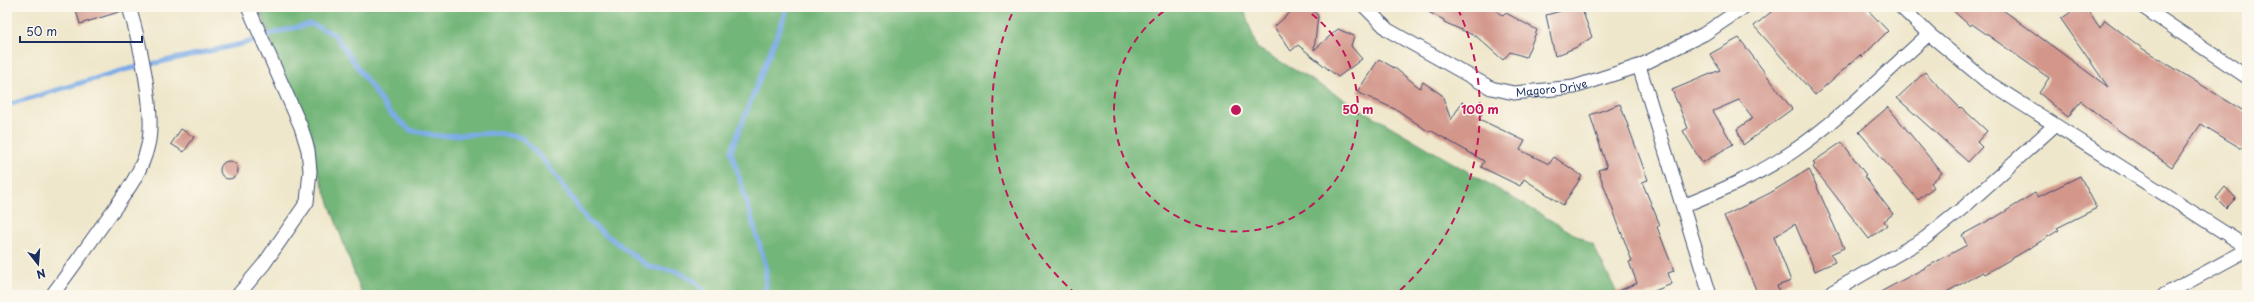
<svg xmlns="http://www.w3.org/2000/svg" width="2254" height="302" font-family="'Playpen Sans',sans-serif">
	<rect width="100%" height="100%" fill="#fbf7ec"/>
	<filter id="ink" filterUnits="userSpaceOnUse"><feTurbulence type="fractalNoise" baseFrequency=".025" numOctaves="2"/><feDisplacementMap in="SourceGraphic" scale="8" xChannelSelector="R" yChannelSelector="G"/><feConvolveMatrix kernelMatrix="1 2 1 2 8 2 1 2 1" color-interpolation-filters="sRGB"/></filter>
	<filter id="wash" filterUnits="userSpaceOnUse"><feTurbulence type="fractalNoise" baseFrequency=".012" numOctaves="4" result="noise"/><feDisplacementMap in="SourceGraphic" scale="16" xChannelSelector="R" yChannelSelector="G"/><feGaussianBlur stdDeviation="0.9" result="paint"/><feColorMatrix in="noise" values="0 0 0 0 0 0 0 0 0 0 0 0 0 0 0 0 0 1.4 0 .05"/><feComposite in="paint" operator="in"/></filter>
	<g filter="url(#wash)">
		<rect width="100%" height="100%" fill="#efe7cb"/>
		<path fill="#73b679" stroke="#47726c" d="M259,7H1243L1257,48L1593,245L1618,295H362Z"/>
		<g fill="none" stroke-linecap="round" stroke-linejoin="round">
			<path stroke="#7cace7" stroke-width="5" d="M7,105L124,70L246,43L277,32L311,24L334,34L389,112L410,130L438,136L497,133L522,138L547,164L589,222L649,267L676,271L696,282L707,295
				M766,295V266L731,151L788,7"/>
		</g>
		<g id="blocks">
			<path fill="#d3968b" d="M75,7H121L122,11L80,24Z
				M1296,7H1310L1318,16L1314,50L1338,29L1354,36L1351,46L1362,59L1338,77L1298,45L1291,51L1274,27Z
				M1419,7H1491L1503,16L1506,13L1537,30L1526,57L1510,52L1503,60L1477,37L1444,22V20Z
				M1575,7H1581L1592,37L1577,47L1555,56L1546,15Z
				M1777,7H1865L1888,31L1862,57L1860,55L1815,95L1754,26Z
				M1949,7H1999L2108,87L2061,19L2078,7H2086L2100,28L2105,20L2143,49L2247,113V152L2201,124L2172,167L2115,128L2081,101L2068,117L2039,93L2049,78L1972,24L1970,26Z
				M1739,38L1792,109L1743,145L1737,129L1753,118L1739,100L1713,111L1733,144L1702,163L1683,131L1688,128L1672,90L1720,70L1710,54Z
				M1379,59L1396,69L1420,88L1423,82L1442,95L1451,120L1462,102L1482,114L1479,119L1525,141L1520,150L1549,164L1554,157L1582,176L1563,205L1524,179L1520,186L1481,167L1484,161L1430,130L1429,132L1399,111L1357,92Z
				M1925,72L1960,108L1961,107L1987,131L1977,142L1982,147L1968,162L1897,98Z
				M1620,104L1648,180L1642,182L1660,225L1657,227L1674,271L1668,273L1672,284L1644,295H1609L1637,283L1629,262L1632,261L1598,170L1607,167L1590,115Z
				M1888,107L1942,173L1931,183L1934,187L1918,200L1859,132Z
				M181,129L194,137L184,152L171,144Z
				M1842,142L1866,175L1864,176L1893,214L1884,221L1887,225L1869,239L1813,167L1815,165L1813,162Z
				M220 170a9 9 0 1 1 18 0a9 9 0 1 1-18 0Z
				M1809,169L1844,248L1831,254L1835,262L1815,271L1795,224L1774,237L1791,281L1777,286L1779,292L1770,295H1758L1740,250L1724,216L1770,193Z
				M2080,176L2097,208L2057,228L2059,230L2025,251L1985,274L1983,272L1941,295H1875L1967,245L1962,235L1993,218V219L2035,193L2038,197Z
				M2225,187L2236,198L2226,208L2216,198Z"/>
		</g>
	</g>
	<g filter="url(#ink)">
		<use href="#blocks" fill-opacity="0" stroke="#3b4b6e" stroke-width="1"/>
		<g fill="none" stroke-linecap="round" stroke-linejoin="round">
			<defs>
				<g id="street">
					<path id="s1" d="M1365,7L1388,30L1491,88L1514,93L1574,87L1639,66L1704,34L1744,7"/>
					<path d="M1901,7L1929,34L1986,81L2247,247"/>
					<path d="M2143,7L2247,77"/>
					<path d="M1639,66L1710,295"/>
					<path d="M1683,206C1720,191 1758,175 1792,152C1842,118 1884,74 1929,34"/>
					<path d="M52,295C70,271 87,247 104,223C121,199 142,174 148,145C156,112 139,39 129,7"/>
					<path d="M238,295L264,264L307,202L310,171L308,150L301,127L248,7"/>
					<path d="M1827,295L1924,239L1964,207L2054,126"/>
					<path d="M2164,295L2247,250"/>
				</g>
			</defs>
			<use href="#street" stroke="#3b4b6e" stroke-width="15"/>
			<use href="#street" stroke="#fff" stroke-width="13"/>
		</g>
	</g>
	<g fill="none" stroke="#c2185b" stroke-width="2" stroke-dasharray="7 5">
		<path d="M1302 7A122 122 0 1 1 1170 7"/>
		<path d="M1076 294A244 244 0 0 1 1014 9M1458 9A244 244 0 0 1 1396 294"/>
	</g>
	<g text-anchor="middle" stroke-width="3" stroke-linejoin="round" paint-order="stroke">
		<g font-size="11" fill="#1b2f5e" stroke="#fbf7ec">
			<text dy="4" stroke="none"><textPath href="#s1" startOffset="212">Magoro Drive</textPath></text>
		</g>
	</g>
	<circle cx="1236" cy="110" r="6" fill="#c2185b" stroke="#fbf7ec" stroke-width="2"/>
	<g font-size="12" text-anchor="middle" font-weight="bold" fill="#c2185b" stroke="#fbf7ec" stroke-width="3" stroke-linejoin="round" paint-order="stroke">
		<text x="1358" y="114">50 m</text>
		<text x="1480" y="114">100 m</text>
	</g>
	<rect width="2254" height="302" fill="none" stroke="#fbf7ec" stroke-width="24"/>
	<g transform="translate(38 264) rotate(163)" stroke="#fbf7ec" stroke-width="3" paint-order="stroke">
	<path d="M0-3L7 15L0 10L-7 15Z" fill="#1b2f5e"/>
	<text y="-6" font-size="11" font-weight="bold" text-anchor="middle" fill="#1b2f5e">N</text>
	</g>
	<path d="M20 36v6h122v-6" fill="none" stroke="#1b2f5e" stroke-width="2"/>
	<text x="26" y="36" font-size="12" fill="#1b2f5e" stroke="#fbf7ec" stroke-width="3" paint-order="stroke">50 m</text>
</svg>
